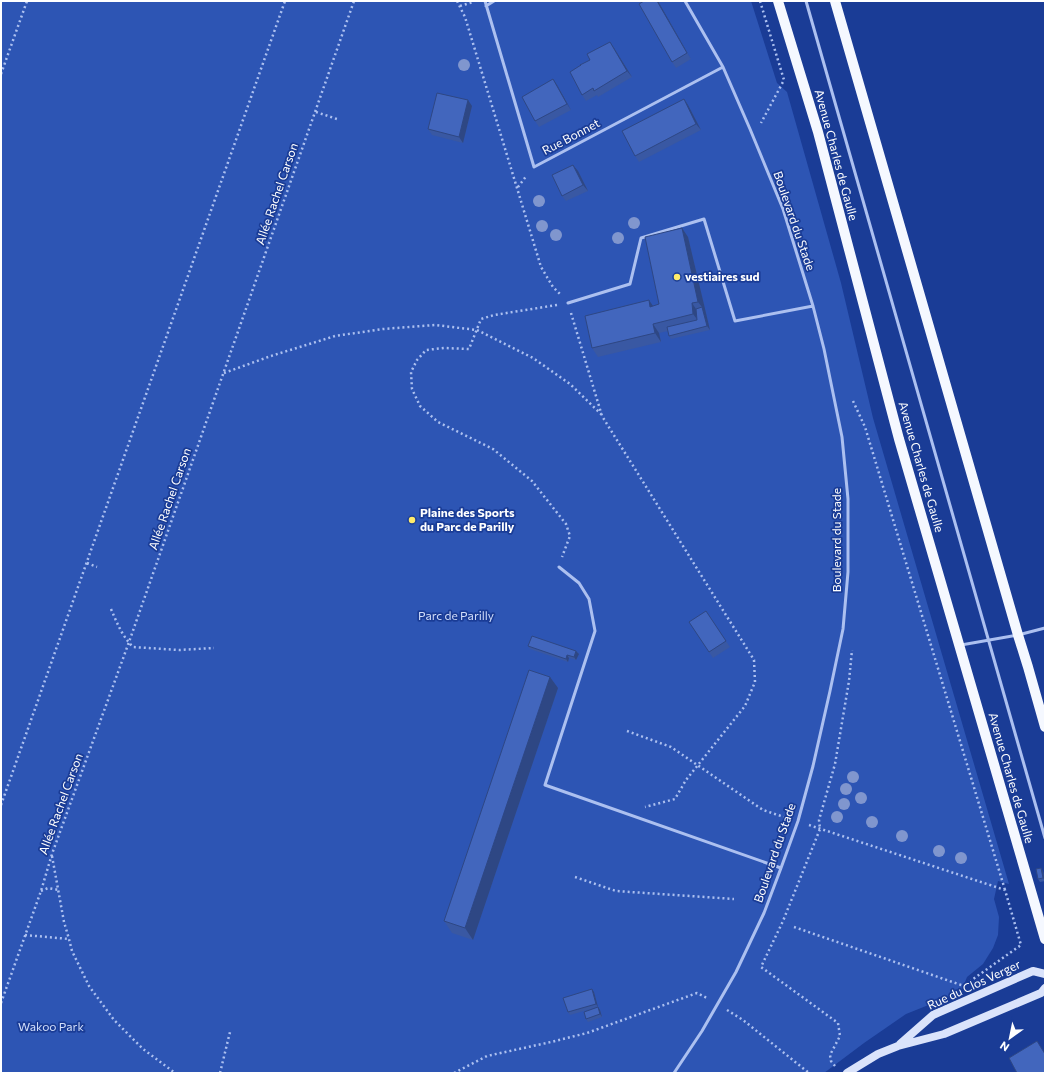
<svg xmlns="http://www.w3.org/2000/svg" width="1046" height="1074" font-family="Commissioner,sans-serif">
	<rect width="100%" height="100%" fill="#1a3c96"/>
	<path fill="#2d55b4" d="M1,1H751L777,83L787,92L841,283L873,418L1009,884L998,881L994,899L999,917L998,935L993,948L983,964L967,977L961,992L906,1014L864,1043L824,1073H1Z"/>
	<g fill="none" stroke-linecap="round" stroke-linejoin="round">
		<path stroke="#acc0f0" stroke-width="2.5" stroke-dasharray="2 3" stroke-linecap="butt" d="M457,1L465,17L541,267L553,287L561,295
			M760,1L784,80L761,123
			M460,6L473,2
			M1,74L27,1
			M316,112L337,119
			M518,187L527,175
			M557,305L494,315L481,319L469,349L444,348L426,350L417,360L411,372L412,389L420,406L438,422L493,449L532,481L566,524L570,536L562,557
			M571,313L602,416L754,660L755,682L745,706L686,780L675,799L645,807
			M224,373L271,356L335,336L383,329L435,325L477,330L533,358L570,384L601,414
			M853,401L865,427L1005,890
			M87,563L97,567
			M111,609C117,623 122,636 133,647L179,650L214,648
			M627,731L671,747L763,810L787,818
			M1,805L285,1
			M809,825L1005,890L1021,945L969,982
			M52,856L64,922L69,939L72,951L89,986L114,1020L143,1049L175,1073
			M575,877L616,891L734,899
			M41,891L48,888L59,890
			M794,927L964,986
			M25,935L69,939
			M1,1003L41,891L52,854L129,642L354,1
			M727,1010L743,1020L809,1073
			M835,1066L831,1061L830,1055L840,1036L838,1023L761,967L783,921L820,829L819,820L835,764L849,681L852,650
			M220,1073L230,1032
			M454,1073L487,1056L551,1042L587,1033L697,993L707,998"/>
		<path stroke="#acc0f0" stroke-width="3" d="M485,1L534,167L723,67
			M806,1L1045,838
			M486,6L494,1
			M568,303L630,284L641,238L704,219L735,321L813,306
			M559,567L579,583L589,599L595,631L545,785L781,868
			M961,645L1018,635L1045,628
			M674,1073L702,1031L736,972L764,913L781,868L798,821L813,766L830,691L843,629L848,572V499L842,437L824,349L813,306L783,209L750,129L723,67L685,1"/>
		<path stroke="#dae3fb" stroke-width="8" d="M900,1044L933,1015L1033,971L1045,974
			M847,1073L878,1054L898,1046L944,1034L1041,993L1045,988"/>
		<path stroke="#f5f8ff" stroke-width="10" d="M778,1L818,132L899,439L1045,939
			M835,1L1018,635L1028,667L1045,727"/>
	</g>
	<g fill="#8096ce">
		<circle cx="464" cy="65" r="6"/>
		<circle cx="539" cy="201" r="6"/>
		<circle cx="634" cy="223" r="6"/>
		<circle cx="542" cy="226" r="6"/>
		<circle cx="556" cy="235" r="6"/>
		<circle cx="618" cy="238" r="6"/>
		<circle cx="853" cy="777" r="6"/>
		<circle cx="846" cy="789" r="6"/>
		<circle cx="861" cy="798" r="6"/>
		<circle cx="844" cy="804" r="6"/>
		<circle cx="837" cy="817" r="6"/>
		<circle cx="872" cy="822" r="6"/>
		<circle cx="902" cy="836" r="6"/>
		<circle cx="939" cy="851" r="6"/>
		<circle cx="961" cy="858" r="6"/>
	</g>
	<path fill="#3958a3" d="M644,1H657L691,59L676,68L672,62Z
		M614,48L632,77L598,97L597,95L586,101L582,95Z
		M553,79L557,85L571,110L539,127L535,121Z
		M684,99L688,105L701,130L639,162L635,156Z
		M472,106L463,143L432,135L428,129Z
		M578,171L588,191L566,201L562,196Z
		M682,228L688,237L710,330L671,339L669,336L668,331L659,333L661,342L598,357L592,348L653,306L659,304Z
		M706,611L730,647L713,658L709,652Z
		M528,646L576,651L579,654L576,660L569,658L568,662L530,649Z
		M550,677L558,688L473,940L452,933L444,921Z
		M1043,871L1045,881L1040,882L1038,879Z
		M594,992L598,1007L570,1015L568,1012Z
		M598,1007L600,1010L602,1017L588,1022L586,1019Z"/>
	<path fill="#2e4784" d="M657,1H658L691,59Z
		M610,42L614,48L632,77L627,71Z
		M553,79L557,85L571,110L567,104Z
		M684,99L688,105L701,130L696,124Z
		M468,100L472,106L463,143L459,137Z
		M573,165L578,171L588,191L583,185Z
		M682,228L688,237L710,330L707,326L702,307L698,302Z
		M649,300L655,309L650,307Z
		M692,303L698,312L700,323L693,314Z
		M653,324L659,333L661,342L655,333Z
		M576,651L579,654L576,660L574,657Z
		M567,655L569,658L568,662L566,659Z
		M550,677L558,688L473,940L465,928Z
		M1041,868L1043,871L1045,881L1043,878Z
		M592,989L594,992L598,1007L596,1004Z
		M598,1007L600,1010L602,1017L600,1014Z"/>
	<path fill="#4266bd" stroke="#2e4784" d="M644,1H657L687,53L672,62L639,4Z
		M610,42L627,71L594,91L593,88L582,95L570,72L581,65H580L590,60L587,54Z
		M553,79L567,104L535,121L522,97Z
		M437,93L468,100L459,137L428,129Z
		M684,99L696,124L635,156L622,131Z
		M573,165L583,185L562,196L552,175Z
		M682,228L698,302L692,303L693,314L653,324L655,333L592,348L585,316L649,300L650,307L659,304L645,237Z
		M702,307L707,326L669,336L667,327L697,320L696,309Z
		M706,611L726,641L709,652L689,622Z
		M532,636L576,651L574,657L567,655L566,659L528,646Z
		M529,670L550,677L465,928L444,921Z
		M1041,868L1043,878L1038,879L1036,869Z
		M592,989L596,1004L568,1012L563,998Z
		M598,1007L600,1014L586,1019L584,1012Z
		M1037,1041L1045,1054V1073H1017L1009,1058Z"/>
	<g fill="#ffeb6b" stroke="#1a3c96" stroke-width="1.5">
		<circle cx="677" cy="277" r="4"/>
		<circle cx="412" cy="520" r="4"/>
	</g>
	<g text-anchor="middle" stroke-width="3.5" stroke-linejoin="round" paint-order="stroke">
		<g font-size="12" fill="#fff" stroke="#1a3c96">
			<text transform="translate(571 137) rotate(-28)" y="4">Rue Bonnet</text>
			<text transform="translate(836 155) rotate(75)" y="4">Avenue Charles de Gaulle</text>
			<text transform="translate(277 194) rotate(-71)" y="4">Allée Rachel Carson</text>
			<text transform="translate(794 221) rotate(71)" y="4">Boulevard du Stade</text>
			<text transform="translate(921 467) rotate(74)" y="4">Avenue Charles de Gaulle</text>
			<text transform="translate(170 499) rotate(-71)" y="4">Allée Rachel Carson</text>
			<text transform="translate(837 540) rotate(-90)" y="4">Boulevard du Stade</text>
			<text transform="translate(1011 778) rotate(74)" y="4">Avenue Charles de Gaulle</text>
			<text transform="translate(61 804) rotate(-70)" y="4">Allée Rachel Carson</text>
			<text transform="translate(775 853) rotate(-71)" y="4">Boulevard du Stade</text>
			<text transform="translate(974 985) rotate(-25)" y="4">Rue du Clos Verger</text>
		</g>
		<g font-size="12" font-weight="bold" fill="#fff" stroke="#1a3c96" text-anchor="start">
			<text x="685" y="281">vestiaires sud</text>
			<text x="420" y="517">Plaine des Sports<tspan x="420" dy="14">du Parc de Parilly</tspan></text>
		</g>
		<g font-size="12" fill="#d3dffb" stroke="#1a3c96">
			<text x="456" y="620">Parc de Parilly</text>
			<text x="51" y="1031">Wakoo Park</text>
		</g>
	</g>
	<rect width="1046" height="1074" fill="none" stroke="#ffffff" stroke-width="4"/>
	<g transform="translate(1010 1038) rotate(213)" stroke="#1a3c96" stroke-width="3" paint-order="stroke">
	<path d="M0-3L7 15L0 10L-7 15Z" fill="#ffffff"/>
	<text y="-6" font-size="11" font-weight="bold" text-anchor="middle" fill="#ffffff">N</text>
	</g>
</svg>
